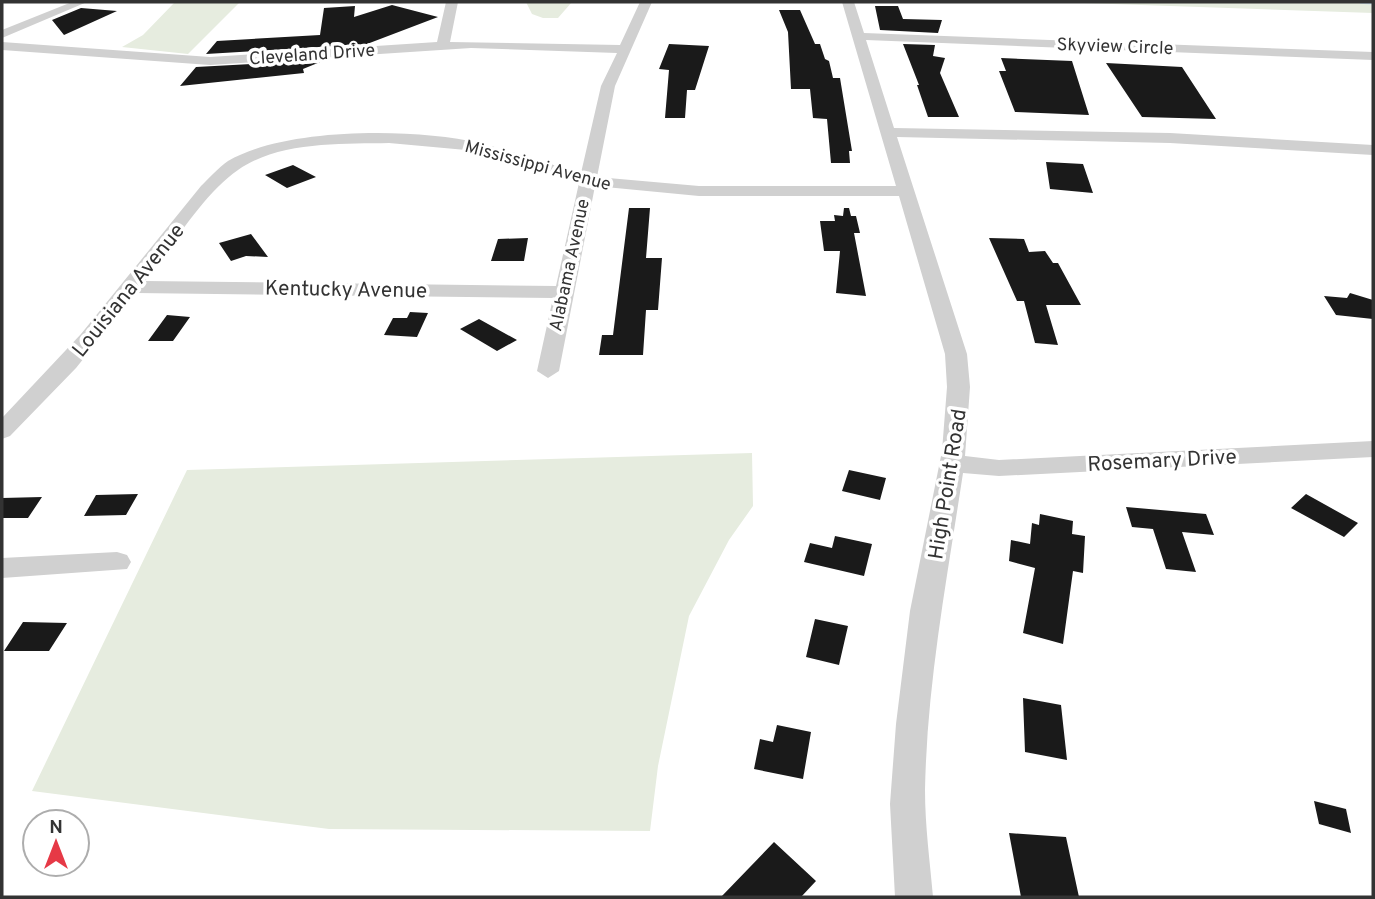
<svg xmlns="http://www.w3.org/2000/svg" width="1375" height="899" font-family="Overpass,sans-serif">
	<rect width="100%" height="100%" fill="#fff"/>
	<path fill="#e6ecdf" d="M175,2H240L188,54L122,47L143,35Z
		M526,2H572L558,18H543L532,14Z
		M1043,2H1373V13L1054,2Z
		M752,453L753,506L729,540L689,616L658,766L650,831L329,829L32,791L187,470Z"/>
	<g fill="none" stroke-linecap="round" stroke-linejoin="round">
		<path stroke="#cfe2ee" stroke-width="3.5" d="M1361,2L1373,3"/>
	</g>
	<path fill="#1a1a1a" d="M392,5L438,17L367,44L206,54L217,41L320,35L324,8L355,6L354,17Z
		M875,6H898L903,19L942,20L938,33L880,30Z
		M81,8L117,11L64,35L52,20Z
		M779,10H800L815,44H820L825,59L829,61L833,78H840L852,151H849L850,163H831L827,119L813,118L810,89H791L788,32Z
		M669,44L709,46L695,90H687L685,118H665L669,70L659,69Z
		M903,44L935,45L933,56L945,58L940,73L959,117H928L917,85H919Z
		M1001,58L1072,61L1089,115L1015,112L999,71H1006Z
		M325,60L303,69L304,73L180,86L196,67Z
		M1106,63L1182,67L1216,119L1142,117Z
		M1046,162L1083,164L1093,193L1050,189Z
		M293,165L316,177L287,188L265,175Z
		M629,208H650L646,258H662L658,310H646L643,355H599L602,335H613Z
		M844,208H849L851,216H856L860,233H854L866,296L836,293L840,251H824L820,221H835L834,215L843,216Z
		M251,234L268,257L246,256L231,261L219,243Z
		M528,238L524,261H491L498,239Z
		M989,238L1024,239L1029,252L1045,251L1053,263H1058L1081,305H1046L1058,345L1035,343L1024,301H1017Z
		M1350,293L1373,300V319L1336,315L1324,296L1347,298Z
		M410,312L428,313L417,337L384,335L393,318H407Z
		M167,315L190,317L173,341H148Z
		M479,319L517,340L497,351L460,329Z
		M849,470L886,478L880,500L842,491Z
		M138,494L126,515L84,516L96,495Z
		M1306,494L1358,523L1344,537L1291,508Z
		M42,497L28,518H2V498Z
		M1126,507L1206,514L1214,535L1182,532L1196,572L1166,569L1153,529L1132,527Z
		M1040,514L1073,521L1072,534L1085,536L1083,573L1073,571L1063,644L1023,633L1035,568L1009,561L1011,540L1030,544L1032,523L1039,525Z
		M835,536L872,544L864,576L804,562L810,543L832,548Z
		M815,619L848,626L839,665L806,657Z
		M23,622L67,623L49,651H4Z
		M1023,698L1061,705L1067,760L1025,752Z
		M777,725L811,732L803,779L754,769L760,739L773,742Z
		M1314,801L1346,809L1351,833L1319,824Z
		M1009,833L1066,837L1079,897H1021Z
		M774,842L816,881L801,897H721Z"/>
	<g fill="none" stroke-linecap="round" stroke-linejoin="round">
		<path fill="#d0d0d0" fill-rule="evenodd" d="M72,2H87L2,38V30Z
			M446,2H458L450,42L620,45L640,2H652L615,86L597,177L699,186H896L842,2H854L864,33L1373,52V60L866,40L894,128L1170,133L1373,145V155L1170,143L897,137L967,354L970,387L965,456L999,460L1373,441V457L999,476L963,473C947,579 927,683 925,790C925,826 930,862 933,897H895L890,804L896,724L910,611L942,451L947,387L945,354L899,196H699L595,186L559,371L548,378L537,371L553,298L136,293L76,368L10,436L2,439V418L81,334L201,186C209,178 218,168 228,161C286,127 415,128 479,143C514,151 547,164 581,173L601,86L617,53L471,48L210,65L2,50V42L210,57L437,42ZM389,143L477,151L579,183L556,286L145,281C172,247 202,195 238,170C279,141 342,144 389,143Z
			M117,552L127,555L131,562L127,569L2,578V558Z"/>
	</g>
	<g text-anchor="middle" stroke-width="7" stroke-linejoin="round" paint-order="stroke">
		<g font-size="18" fill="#333" stroke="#fff">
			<text transform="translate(1115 46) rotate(2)" y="6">Skyview Circle</text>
			<text transform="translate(312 54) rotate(-4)" y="6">Cleveland Drive</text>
			<text transform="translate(538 165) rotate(15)" y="6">Mississippi Avenue</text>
			<text transform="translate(569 265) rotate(-78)" y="6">Alabama Avenue</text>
		</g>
		<g font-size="21" fill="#333" stroke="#fff">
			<text transform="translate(346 289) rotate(1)" y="7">Kentucky Avenue</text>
			<text transform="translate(128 290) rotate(-51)" y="7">Louisiana Avenue</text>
			<text transform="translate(1162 460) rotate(-3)" y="7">Rosemary Drive</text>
			<text transform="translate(947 484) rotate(-81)" y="7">High Point Road</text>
		</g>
	</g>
	<rect width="1375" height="899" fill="none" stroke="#333333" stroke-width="7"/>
	<g transform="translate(56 843)"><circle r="33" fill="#ffffff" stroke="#adadad" stroke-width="2"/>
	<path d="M0-5L12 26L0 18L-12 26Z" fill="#e63946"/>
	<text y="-10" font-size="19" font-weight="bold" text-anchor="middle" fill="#333333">N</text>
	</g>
</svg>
